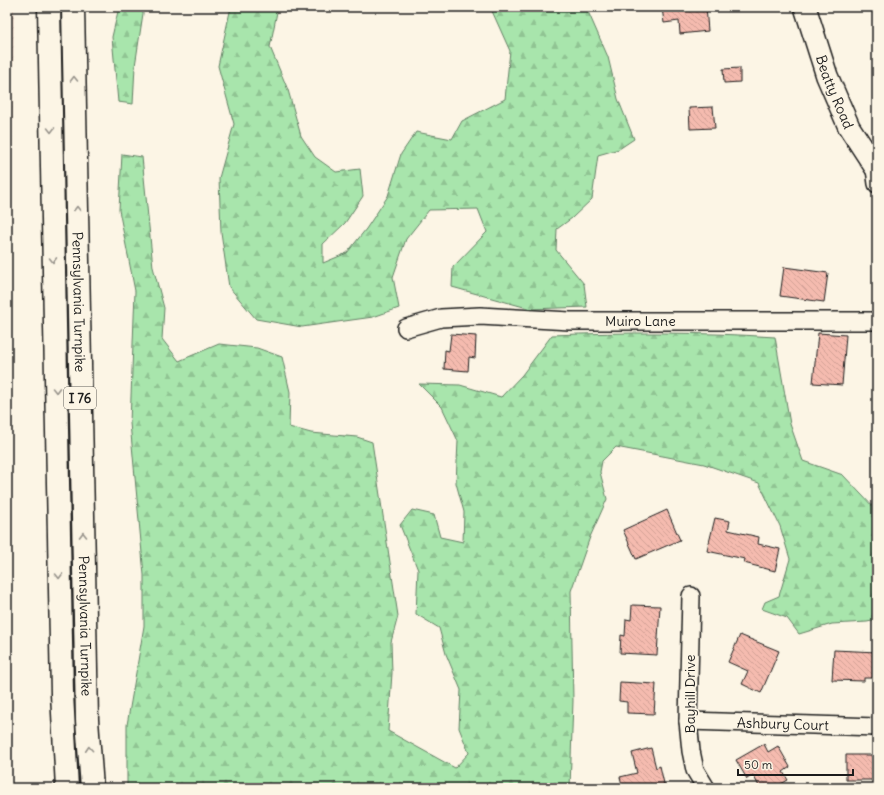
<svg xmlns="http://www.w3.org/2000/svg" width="884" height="795" font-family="Delius,sans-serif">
	<defs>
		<pattern id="industrial-furrows" width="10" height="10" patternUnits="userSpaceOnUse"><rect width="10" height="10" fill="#fae4d5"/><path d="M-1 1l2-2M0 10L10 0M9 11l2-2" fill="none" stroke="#d6c3b6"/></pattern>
		<pattern id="forest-firs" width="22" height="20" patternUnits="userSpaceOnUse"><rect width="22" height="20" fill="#a8e5ac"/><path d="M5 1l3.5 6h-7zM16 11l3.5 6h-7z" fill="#90c493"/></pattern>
		<pattern id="building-back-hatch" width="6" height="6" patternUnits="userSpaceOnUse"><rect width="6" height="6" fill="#f5bbaf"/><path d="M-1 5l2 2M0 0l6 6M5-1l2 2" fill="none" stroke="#d1a096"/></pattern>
	</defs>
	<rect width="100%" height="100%" fill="#fcf5e5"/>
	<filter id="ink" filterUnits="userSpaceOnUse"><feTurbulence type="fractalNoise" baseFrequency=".025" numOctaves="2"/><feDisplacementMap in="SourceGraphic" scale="8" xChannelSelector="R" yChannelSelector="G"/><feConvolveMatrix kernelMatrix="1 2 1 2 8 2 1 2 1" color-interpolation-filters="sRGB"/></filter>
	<g filter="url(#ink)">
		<path fill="url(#industrial-furrows)" d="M7,7H14L8,437L7,750Z"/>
		<path fill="url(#forest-firs)" stroke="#628064" d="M119,7H144L135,66L133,104L118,102L112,37Z
			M231,7H278L270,47L288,90L301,136L315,157L336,172L360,169L363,196L345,223L323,244V263L347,253L366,229L388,196L401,154L416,132L452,139L462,121L505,99L510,51L492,11L494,7H586L608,57L618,99L634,139L619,149L598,155L592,199L572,218L557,229L556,250L584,284L587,307L531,309L452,287L453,267L487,232L478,209L429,210L406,239L393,277L399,308L373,317L302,327L256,319L229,287L221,232L219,178L234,124L218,66Z
			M122,154L142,157L153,267L164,308L162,339L179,361L219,344L257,348L282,357L290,392L289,427L311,433L357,437L372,442L398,616L391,642L392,673L388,731L455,768L469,753L459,728L461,690L446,654L439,628L416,614L418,570L400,525L412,510L434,515L440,537L463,542L464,512L456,483L458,441L442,407L419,384L460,385L501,397L522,375L552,335C626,332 700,332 775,337L790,424L803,461L843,475L877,511V620L867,622L832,624L799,634L787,618L762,609L765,602L779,596L790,559L780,526L759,483L704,464L616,447L602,461L600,472L607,499L590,537L571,591L573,701L570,788H127V725L144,626V575L130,423L135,291L119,210Z"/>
		<path fill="url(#building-back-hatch)" stroke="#1c1c1c" d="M662,7H706L708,31L680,34L679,21L664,23Z
			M740,68V82L724,83L723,69Z
			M713,107L715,128L690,129L689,108Z
			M784,267L828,273L824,302L780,296Z
			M818,333L846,335L842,385L813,383Z
			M451,334L476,336L475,358L469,357L468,371L444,369L445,350L449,351Z
			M667,510L680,540L636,559L623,530Z
			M715,518L730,521L728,530L759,537L758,544L780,549L775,571L744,563L745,559L707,551Z
			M632,605L660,606L657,655L620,653L621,635L625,636L626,619L631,620Z
			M740,635L779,651L761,693L742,684L748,671L728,662Z
			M834,650L877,652V669H875L874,678H864V681L832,680Z
			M620,682L656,684L654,714L627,713V702L619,701Z
			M764,744L768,752L778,746L790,767L783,772L788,780L774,788H760L753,775L747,779L736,760Z
			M651,748L656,768L660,766L665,788H623L620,777L637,773L632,753Z
			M846,755H877V780H846Z"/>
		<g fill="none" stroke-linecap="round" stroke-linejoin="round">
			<defs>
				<g id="minor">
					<path d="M877,168L875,169L877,184"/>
					<path id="s1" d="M406,328L441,318L480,316L570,321H877"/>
					<path d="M691,596L688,721L691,751L695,770L706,788"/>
					<path id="s2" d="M688,721L877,727"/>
				</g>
				<g id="tertiary">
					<path id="s3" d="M805,7L827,76L849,127L877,170"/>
				</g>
				<g id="motorway">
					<path d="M49,7L62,694L67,788"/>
					<path id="s4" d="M73,7L87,720L92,788"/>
				</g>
			</defs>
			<use href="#minor" stroke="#1c1c1c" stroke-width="20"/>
			<use href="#tertiary" stroke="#1c1c1c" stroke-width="24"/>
			<use href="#motorway" stroke="#1c1c1c" stroke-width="25"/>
			<use href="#minor" stroke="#fcf5e5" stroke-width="17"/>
			<use href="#tertiary" stroke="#fcf5e5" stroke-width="21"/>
			<use href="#motorway" stroke="#fcf5e5" stroke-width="22"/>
		</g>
		<defs><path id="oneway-chevron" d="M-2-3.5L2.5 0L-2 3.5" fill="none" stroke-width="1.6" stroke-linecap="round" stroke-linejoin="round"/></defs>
		<g stroke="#97938b">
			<use href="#oneway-chevron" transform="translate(74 79) rotate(-91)"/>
			<use href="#oneway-chevron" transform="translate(51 130) rotate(89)"/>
			<use href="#oneway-chevron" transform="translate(77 209) rotate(-91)"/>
			<use href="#oneway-chevron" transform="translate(53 260) rotate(89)"/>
			<use href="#oneway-chevron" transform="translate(56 390) rotate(89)"/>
			<use href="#oneway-chevron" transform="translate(83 535) rotate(-91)"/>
			<use href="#oneway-chevron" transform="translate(59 576) rotate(89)"/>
			<use href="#oneway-chevron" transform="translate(89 749) rotate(-94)"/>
		</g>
	</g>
	<g text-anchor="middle" stroke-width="3.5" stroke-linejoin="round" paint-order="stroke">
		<rect fill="#fcf5e5" stroke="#5f5d58" stroke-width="1" x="64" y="387" width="32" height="22" rx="3"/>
		<g font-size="13" font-weight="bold" fill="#1c1c1c">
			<text x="80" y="403">I 76</text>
		</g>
		<g font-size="14" fill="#1c1c1c" stroke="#fcf5e5">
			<text dy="5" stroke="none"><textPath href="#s3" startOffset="90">Beatty Road</textPath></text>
			<text dy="5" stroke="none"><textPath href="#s4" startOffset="295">Pennsylvania Turnpike</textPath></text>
			<text dy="5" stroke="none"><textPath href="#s1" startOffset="236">Muiro Lane</textPath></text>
			<text dy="5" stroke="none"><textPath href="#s4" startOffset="619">Pennsylvania Turnpike</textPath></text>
			<text transform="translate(690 694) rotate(-90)" y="5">Bayhill Drive</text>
			<text dy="5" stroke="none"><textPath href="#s2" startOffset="95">Ashbury Court</textPath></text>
		</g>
	</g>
	<rect width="884" height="795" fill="none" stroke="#fcf5e5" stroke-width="24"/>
	<rect x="12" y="12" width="860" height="771" fill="none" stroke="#1c1c1c" stroke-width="1.5" filter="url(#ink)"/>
	<path d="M738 769v6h115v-6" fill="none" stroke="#1c1c1c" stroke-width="2"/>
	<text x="744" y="769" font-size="12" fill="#1c1c1c" stroke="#fcf5e5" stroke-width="3" paint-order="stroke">50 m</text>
</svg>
